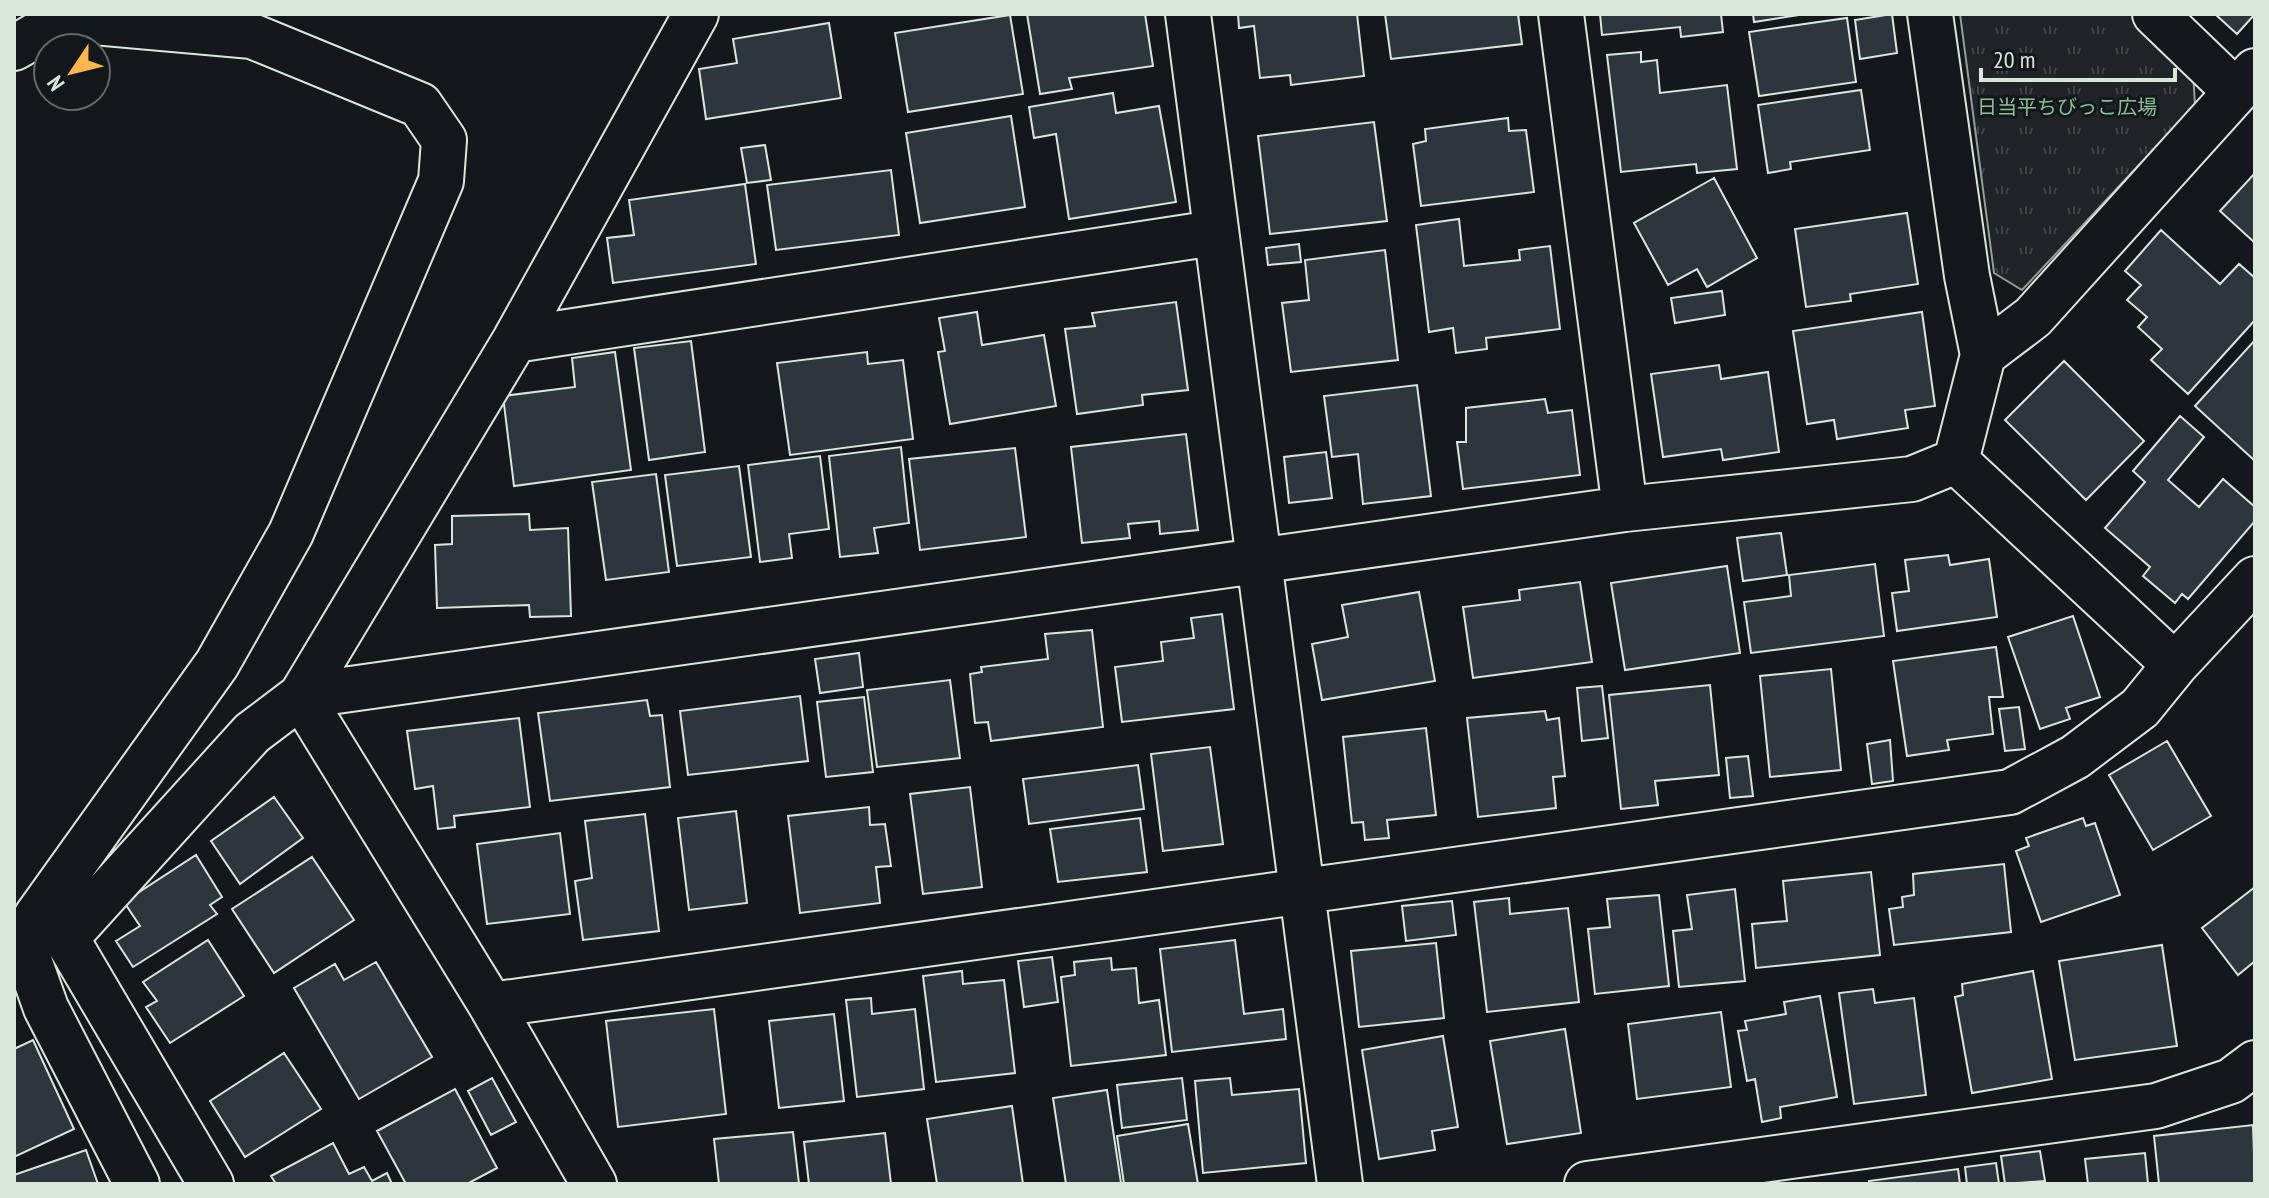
<svg xmlns="http://www.w3.org/2000/svg" width="2269" height="1198" font-family="'PT Sans Narrow','Noto Sans JP',sans-serif">
	<defs>
		<pattern id="grass-tufts" width="24" height="20" patternUnits="userSpaceOnUse" patternTransform="scale(2)"><rect width="24" height="20" fill="#202428"/><path d="M3 7l-1-3M5 7V3M7 7l1-3M15 17l-1-3M17 17v-4M19 17l1-3" fill="none" stroke="#404447"/></pattern>
	</defs>
	<rect width="100%" height="100%" fill="#14181c"/>
	<path fill="url(#grass-tufts)" stroke="#939e99" stroke-width="2" d="M1960,14H2132L2193,72L2195,105L2022,290L1994,273Z"/>
	<path fill="#2c363c" stroke="#d8e6dc" stroke-width="2" d="M1027,14H1145L1153,66L1069,78L1072,89L1040,94Z
		M1238,14H1357L1364,76L1291,85L1290,75L1260,78L1254,26L1239,28Z
		M1385,14H1518L1522,44L1391,59Z
		M1600,14H1721L1723,32L1681,37L1680,27L1602,35Z
		M1753,14H1805L1754,22Z
		M1892,14L1897,53L1860,59L1855,20Z
		M2215,14H2255L2237,34Z
		M1010,15L1023,94L908,112L895,33Z
		M1847,18L1856,82L1759,96L1749,32Z
		M829,23L841,98L706,119L699,69L737,63L733,39Z
		M1641,52V62L1657,60L1660,93L1727,85L1737,169L1697,173L1696,164L1621,172L1607,55Z
		M1861,90L1870,150L1790,162L1791,169L1768,173L1758,105Z
		M1113,93L1116,113L1159,106L1176,202L1069,219L1056,134L1034,138L1029,107Z
		M1011,116L1025,207L920,223L906,133Z
		M1508,118L1509,131L1526,130L1534,192L1421,206L1413,144L1426,141L1425,129Z
		M1374,122L1387,221L1270,234L1258,136Z
		M765,145L771,180L747,183L741,148Z
		M891,170L899,235L776,250L767,185Z
		M2255,173V243L2220,211Z
		M1714,178L1757,258L1707,287L1697,269L1668,285L1634,223Z
		M745,184L756,264L613,283L607,238L634,235L629,200Z
		M1907,213L1918,284L1850,294L1851,301L1806,307L1795,229Z
		M1459,219L1464,266L1520,260L1519,250L1550,246L1560,329L1486,338L1487,349L1456,353L1453,328L1429,332L1416,225Z
		M2161,230L2220,284L2239,264L2255,278V320L2188,394L2151,360L2162,349L2138,327L2147,317L2127,300L2141,285L2125,271Z
		M1299,244L1301,262L1268,265L1266,248Z
		M1385,250L1398,360L1291,372L1282,303L1309,300L1305,260Z
		M1722,291L1725,315L1675,323L1671,298Z
		M1176,302L1188,390L1142,395L1143,405L1077,414L1065,329L1095,326L1092,313Z
		M977,312L982,345L1044,335L1056,406L950,424L938,352L945,351L939,318Z
		M1922,312L1935,406L1905,410L1908,428L1837,439L1834,420L1807,424L1793,331Z
		M2255,340V461L2195,406Z
		M691,341L705,452L649,460L634,348Z
		M615,352L631,470L514,486L503,396L575,387L572,358Z
		M867,352L868,364L903,360L913,439L790,455L777,363Z
		M2064,361L2144,441L2086,500L2005,420Z
		M1719,365L1721,379L1768,372L1779,452L1723,460L1721,449L1663,457L1651,374Z
		M1417,385L1431,496L1363,504L1358,454L1332,457L1324,396Z
		M1545,399L1548,413L1572,410L1580,475L1463,489L1457,442H1466V408Z
		M2180,416L2204,437L2168,480L2199,507L2223,479L2255,507V521L2188,599L2182,594L2175,603L2143,576L2150,567L2105,528L2145,482L2133,471Z
		M1186,434L1198,530L1160,534L1159,521L1128,524L1130,538L1082,543L1071,447Z
		M901,447L909,523L874,528L878,553L840,557L829,456Z
		M1015,448L1026,537L920,550L909,459Z
		M1326,452L1332,498L1289,503L1284,457Z
		M820,456L829,529L789,534L792,558L760,562L748,465Z
		M739,466L751,557L677,566L665,475Z
		M656,474L669,572L606,580L592,482Z
		M529,514L530,530L568,528L571,616L530,617L529,605L437,608L435,545L452,544V516Z
		M1781,533L1787,575L1743,581L1737,538Z
		M1948,555L1950,565L1989,559L1997,617L1897,631L1892,593L1909,591L1905,560Z
		M1875,564L1884,636L1751,653L1744,602L1791,596L1789,575Z
		M1727,566L1740,653L1625,670L1611,583Z
		M1580,582L1592,662L1473,678L1463,607L1520,600L1519,590Z
		M1419,592L1435,681L1322,700L1312,644L1348,637L1342,605Z
		M1222,614L1234,709L1122,722L1115,667L1163,661L1161,642L1194,638L1191,618Z
		M2073,616L2100,697L2066,708L2070,719L2040,729L2008,637Z
		M1092,630L1103,727L991,741L988,722L975,723L970,674L982,672L981,667L1048,659L1045,634Z
		M1996,647L2003,697H1989L1993,734L1947,740L1949,750L1907,756L1893,661Z
		M859,653L863,687L820,693L815,659Z
		M1831,669L1841,770L1770,777L1760,676Z
		M950,680L960,758L877,767L867,690Z
		M1710,685L1719,775L1655,781L1658,805L1621,809L1609,695Z
		M1602,686L1608,738L1582,741L1577,688Z
		M800,696L808,761L688,775L680,711Z
		M864,697L873,772L826,777L817,702Z
		M647,700L650,716L662,715L670,787L550,801L538,713Z
		M2019,707L2025,749L2005,751L1999,709Z
		M1545,711L1547,720L1559,718L1565,776L1553,777L1556,808L1478,817L1467,718Z
		M519,718L530,807L454,816L455,827L438,829L433,786L415,789L407,731Z
		M1426,728L1436,815L1387,820L1389,838L1365,840L1363,822L1352,823L1343,737Z
		M1890,740L1893,781L1872,784L1867,744Z
		M2167,741L2211,816L2153,850L2109,775Z
		M1210,747L1223,844L1163,851L1151,754Z
		M1748,756L1753,796L1730,798L1726,758Z
		M1138,765L1144,809L1029,824L1023,779Z
		M970,787L982,887L923,894L910,794Z
		M274,797L303,838L240,884L211,841Z
		M869,807L870,825L885,824L891,866L876,867L880,903L800,913L788,816Z
		M736,811L747,903L689,910L678,818Z
		M645,814L659,931L583,940L575,881L592,878L585,821Z
		M1140,818L1147,872L1058,882L1050,829Z
		M2083,818L2086,826L2095,823L2120,895L2041,922L2016,851L2029,846L2026,838Z
		M560,833L570,914L487,924L477,844Z
		M196,855L222,897L210,905L217,914L133,967L116,941L140,926L124,902Z
		M312,857L354,920L274,973L232,909Z
		M2004,864L2011,932L1894,945L1889,909L1903,907L1902,897L1914,895L1913,874Z
		M1871,872L1880,955L1756,968L1752,924L1787,921L1783,881Z
		M2255,887V961L2238,975L2202,928Z
		M1735,889L1745,981L1679,987L1673,931L1692,929L1687,895Z
		M1659,895L1669,986L1595,994L1588,929L1610,927L1607,899Z
		M1509,898L1510,914L1568,908L1579,1002L1487,1012L1474,902Z
		M1452,901L1456,935L1406,941L1402,906Z
		M208,940L244,996L170,1043L146,1007L157,1001L143,982Z
		M1235,940L1244,1014L1283,1009L1286,1039L1172,1052L1160,949Z
		M1436,943L1444,1018L1359,1027L1351,951Z
		M2162,945L2177,1046L2075,1060L2059,961Z
		M1052,957L1058,1002L1024,1007L1018,961Z
		M1111,958L1112,970L1136,968L1139,1003L1159,1000L1166,1055L1071,1066L1061,977L1075,975L1074,962Z
		M376,962L432,1057L359,1099L294,988L335,964L344,980Z
		M962,971L963,984L1004,980L1015,1073L936,1082L923,976Z
		M2033,971L2052,1079L1972,1093L1955,997L1963,995L1962,984Z
		M1873,989L1875,1003L1914,998L1926,1095L1854,1104L1839,993Z
		M1820,996L1837,1097L1780,1107L1781,1118L1762,1122L1755,1079L1747,1081L1738,1031L1747,1030L1745,1021L1786,1014L1784,1002Z
		M871,998L872,1014L915,1009L924,1089L857,1097L846,1000Z
		M714,1009L726,1114L618,1127L606,1021Z
		M1721,1012L1731,1087L1637,1099L1628,1024Z
		M834,1014L844,1101L779,1108L769,1021Z
		M1565,1029L1581,1133L1507,1144L1490,1041Z
		M1443,1036L1458,1127L1432,1131L1435,1150L1379,1159L1362,1050Z
		M33,1040L74,1129L14,1157V1049Z
		M284,1053L321,1109L245,1157L210,1101Z
		M492,1078L516,1122L491,1135L468,1091Z
		M1182,1078L1187,1120L1122,1128L1117,1085Z
		M1230,1078L1232,1095L1299,1089L1306,1163L1203,1173L1195,1081Z
		M455,1089L497,1168L467,1184H406L377,1131Z
		M1107,1090L1121,1183L1066,1184L1053,1098Z
		M1012,1106L1023,1184H937L927,1119Z
		M1188,1124L1198,1184H1124L1117,1136Z
		M2253,1125L2255,1184H2159L2154,1136Z
		M793,1132L799,1184H719L714,1139Z
		M885,1133L891,1184H809L804,1142Z
		M333,1143L349,1174L364,1167L372,1181L387,1173L392,1184H276L271,1176Z
		M86,1150L98,1184H14V1175Z
		M2040,1151L2045,1181L2005,1184L2001,1156Z
		M2145,1153L2148,1184H2088L2085,1159Z
		M1996,1163L1999,1184H1967L1965,1167Z
		M1958,1169L1960,1184H1870L1869,1181Z"/>
	<g fill="none" stroke-linecap="round" stroke-linejoin="round">
		<defs>
			<path id="minor" d="M1188,14L1340,1184
				M1561,14L1625,509
				M2155,14L2235,91
				M14,48L40,33L83,21L252,36L420,105L444,140L441,181L291,533L217,664L36,917L25,949L46,1008L137,1184
				M515,340L1214,233
				M1983,355L2033,317L2255,71
				M1956,461L2175,665
				M491,1005L2010,792L2075,757L2140,708L2175,665L2255,579
				M211,1184L66,938L252,733L301,696L515,340L696,14
				M594,1184L491,1005L301,696L1625,509L1912,479L1956,461L1983,355L1967,276L1930,14
				M1587,1184L2156,1106L2231,1081L2255,1063"/>
		</defs>
		<use href="#minor" stroke="#d8e6dc" stroke-width="48"/>
		<use href="#minor" stroke="#14181c" stroke-width="44"/>
	</g>
	<g text-anchor="middle" stroke-width="6" stroke-linejoin="round" paint-order="stroke">
		<g font-size="20" fill="#8ac095" stroke="#14181c">
			<text x="2067" y="114">日当平ちびっこ広場</text>
		</g>
	</g>
	<rect width="2269" height="1198" fill="none" stroke="#d8e6dc" stroke-width="32"/>
	<g transform="translate(72 72) rotate(235)"><circle r="38" fill="#14181c" stroke="#626a69" stroke-width="2"/>
	<path d="M0-6L14 30L0 20L-14 30Z" fill="#ffb74d"/>
	<text y="-12" font-size="22" font-weight="bold" text-anchor="middle" fill="#d8e6dc">N</text>
	</g>
	<path d="M1981 68v12h194v-12" fill="none" stroke="#d8e6dc" stroke-width="4"/>
	<text x="1993" y="68" font-size="24" fill="#d8e6dc" stroke="#14181c" stroke-width="6" paint-order="stroke">20 m</text>
</svg>
